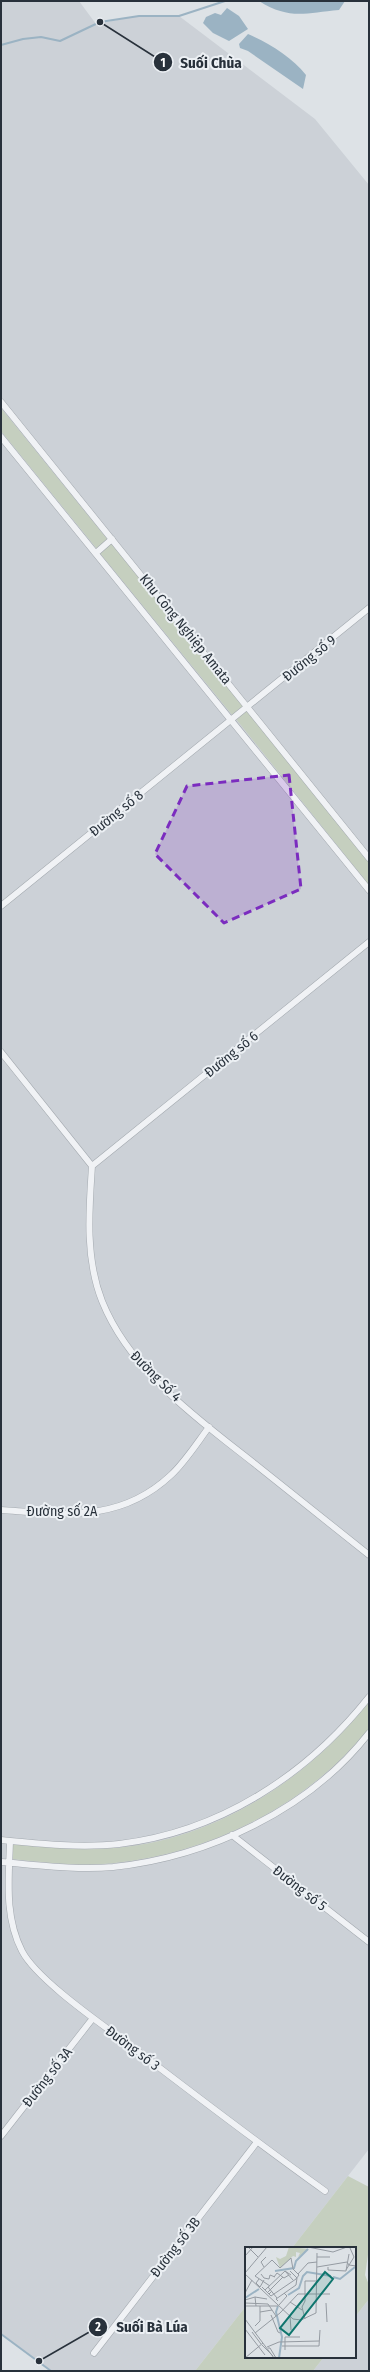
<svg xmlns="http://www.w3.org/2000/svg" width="370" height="2372" font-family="'Fira Sans Condensed',sans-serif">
	<rect width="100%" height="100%" fill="#dde2e6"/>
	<path fill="#ccd1d7" d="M1,1H79L96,24L139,16H179L315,119L369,185V2149L292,2248H246V2306L195,2371H51L1,2334Z
		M369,2299V2371H313L324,2357H355V2317Z"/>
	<path fill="#c5cfbf" d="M1,408L108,540L97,549L1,431Z
		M111,543L244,707L233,716L99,552Z
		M247,710L369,863V885L236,719Z
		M369,1702V1728C307,1807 203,1857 103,1864C72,1866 42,1862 12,1859V1844C40,1847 69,1850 97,1849C204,1847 304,1784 369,1702Z
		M348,2176L369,2187V2248L365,2275L369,2285V2299L355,2317V2248H292Z
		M246,2306V2357H324L313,2371H195Z"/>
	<path fill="#9bb3c3" d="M259,1H345L339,10C305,13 289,20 259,1Z
		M227,8L239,16L248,29L229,41L213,33L203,23L206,17L215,13L221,15Z
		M248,34C269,43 292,57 306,75L303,89L248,51L240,48L239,44Z"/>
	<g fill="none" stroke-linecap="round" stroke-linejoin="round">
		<path stroke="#9bb3c3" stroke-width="2" d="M1,45L23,39L41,37L60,41L100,22L139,16H179L225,1
			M1,2334L51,2371"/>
		<defs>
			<path id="minor" d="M1,402L369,858
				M1,437L369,890
				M96,553L112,539
				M1,906L369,608
				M1,1052L92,1166C89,1210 85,1258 102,1301C130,1371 198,1419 255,1464C293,1494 331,1525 369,1555
				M92,1166L369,942
				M1,1510C65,1514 120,1523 171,1475C185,1462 197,1443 209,1427
				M232,1835L369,1942
				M1,1840C40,1844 81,1848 119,1844C220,1832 307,1775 369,1697
				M10,1841C9,1878 4,1916 22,1951C37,1980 103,2025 131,2046C195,2095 259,2144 325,2191
				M1,1862C38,1865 76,1870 113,1867C208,1857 309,1810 369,1733
				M1,2136L93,2018
				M94,2353L257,2142"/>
		</defs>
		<use href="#minor" stroke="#a3a9af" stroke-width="7"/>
		<use href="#minor" stroke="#f0f2f5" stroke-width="6"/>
	</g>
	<path fill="#7b2cbf" fill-opacity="0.2" stroke="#7b2cbf" stroke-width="3" stroke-dasharray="8 5" stroke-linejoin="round" d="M289,775L301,889L224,923L155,854L187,786Z"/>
	<g text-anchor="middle" stroke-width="4" stroke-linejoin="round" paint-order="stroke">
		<g font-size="14" fill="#28313b" stroke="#ecf0f4">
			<text transform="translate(186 629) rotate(51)" y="5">Khu Công Nghiệp Amata</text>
			<text transform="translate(309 658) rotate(-39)" y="5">Đường số 9</text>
			<text transform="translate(116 813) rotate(-39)" y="5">Đường số 8</text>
			<text transform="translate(231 1054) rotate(-39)" y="5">Đường số 6</text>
			<text transform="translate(156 1376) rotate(45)" y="5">Đường Số 4</text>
			<text x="62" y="1516">Đường số 2A</text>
			<text transform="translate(300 1888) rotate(38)" y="5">Đường số 5</text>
			<text transform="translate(133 2048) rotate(37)" y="5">Đường số 3</text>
			<text transform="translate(47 2077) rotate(-52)" y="5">Đường số 3A</text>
			<text transform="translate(175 2247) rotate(-52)" y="5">Đường số 3B</text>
		</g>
	</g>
	<g transform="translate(245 2247)">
		<rect width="111" height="111" fill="#dde2e6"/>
		<path d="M44,0L64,2L53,10L55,6L51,5V10L48,9L35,21L31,10L35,12L41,9Z" fill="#c5cfbf"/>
		<path fill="none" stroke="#9bb3c3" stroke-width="2" d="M30,24L49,21L51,14L63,2M88,30L95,32L110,20M43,48L54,41L58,29L62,25L86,29M0,51L14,42M33,59L31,65L37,90L34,111"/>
		<path fill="none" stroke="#959ba2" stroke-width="1" d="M3,0L13,10M63,0L88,5L102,0M0,9L8,0M72,10H85M19,20L16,15L21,10M72,20L102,15L104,18L111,19M83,20V23L101,24L104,7M101,23L109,10L105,1M40,24L48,33M0,26L22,0M0,27L48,72L56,73L71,66M16,27L19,31L24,32L25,28L30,30M53,27L63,16L72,15M29,30L32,26L39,31L44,28M14,32L11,36L15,40L19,33M17,40L24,47L27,44M23,40L32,51M20,43L40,24L46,28M0,46L7,33M22,46L38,30M24,47L26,49L51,32L54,28L48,22L46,11L35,21L27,13L10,29L25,39M10,50L22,52M0,53L10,50L11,59M33,54L31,52L51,38L52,31L45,24M45,55L57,63M0,56L23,57L31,69M81,56L82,75M34,58L42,49L39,46M0,59H33M15,65L27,63M71,66L72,6M26,68L33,85L35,86M45,69L46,83M0,72L29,111M60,72L57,60L60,54V34H72M10,79L15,74V59M0,82L20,108M7,85L16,97M10,86L35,66L53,47H85M17,98L28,109M37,99H74L75,83M22,100L34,95L74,94M23,101H25L31,111M40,103V90H55M0,111L18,96"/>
		<path fill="#0f766e" fill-opacity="0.15" stroke="#0f766e" stroke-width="2" d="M80,25L88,32L44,88L35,81Z"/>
		<rect width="111" height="111" fill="none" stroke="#28313b" stroke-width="2"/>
	</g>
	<path fill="none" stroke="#28313b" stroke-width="1.5" d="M100 22L163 62M39 2361L98 2327"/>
	<g fill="#28313b" stroke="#ecf0f4" stroke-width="1.5">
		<circle cx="100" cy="22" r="4"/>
		<circle cx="39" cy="2361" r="4"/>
		<circle cx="163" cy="62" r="10"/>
		<circle cx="98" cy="2327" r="10"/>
	</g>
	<g font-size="12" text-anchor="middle" font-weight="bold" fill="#fff">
		<text x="163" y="67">1</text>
		<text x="98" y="2331">2</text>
	</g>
	<g font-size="15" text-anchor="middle" font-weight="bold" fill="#28313b" stroke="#ecf0f4" stroke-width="4" stroke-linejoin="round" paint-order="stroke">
		<text x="211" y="68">Suối Chùa</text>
		<text x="152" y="2332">Suối Bà Lúa</text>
	</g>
	<rect width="370" height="2372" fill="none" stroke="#28313b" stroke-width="4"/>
</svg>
